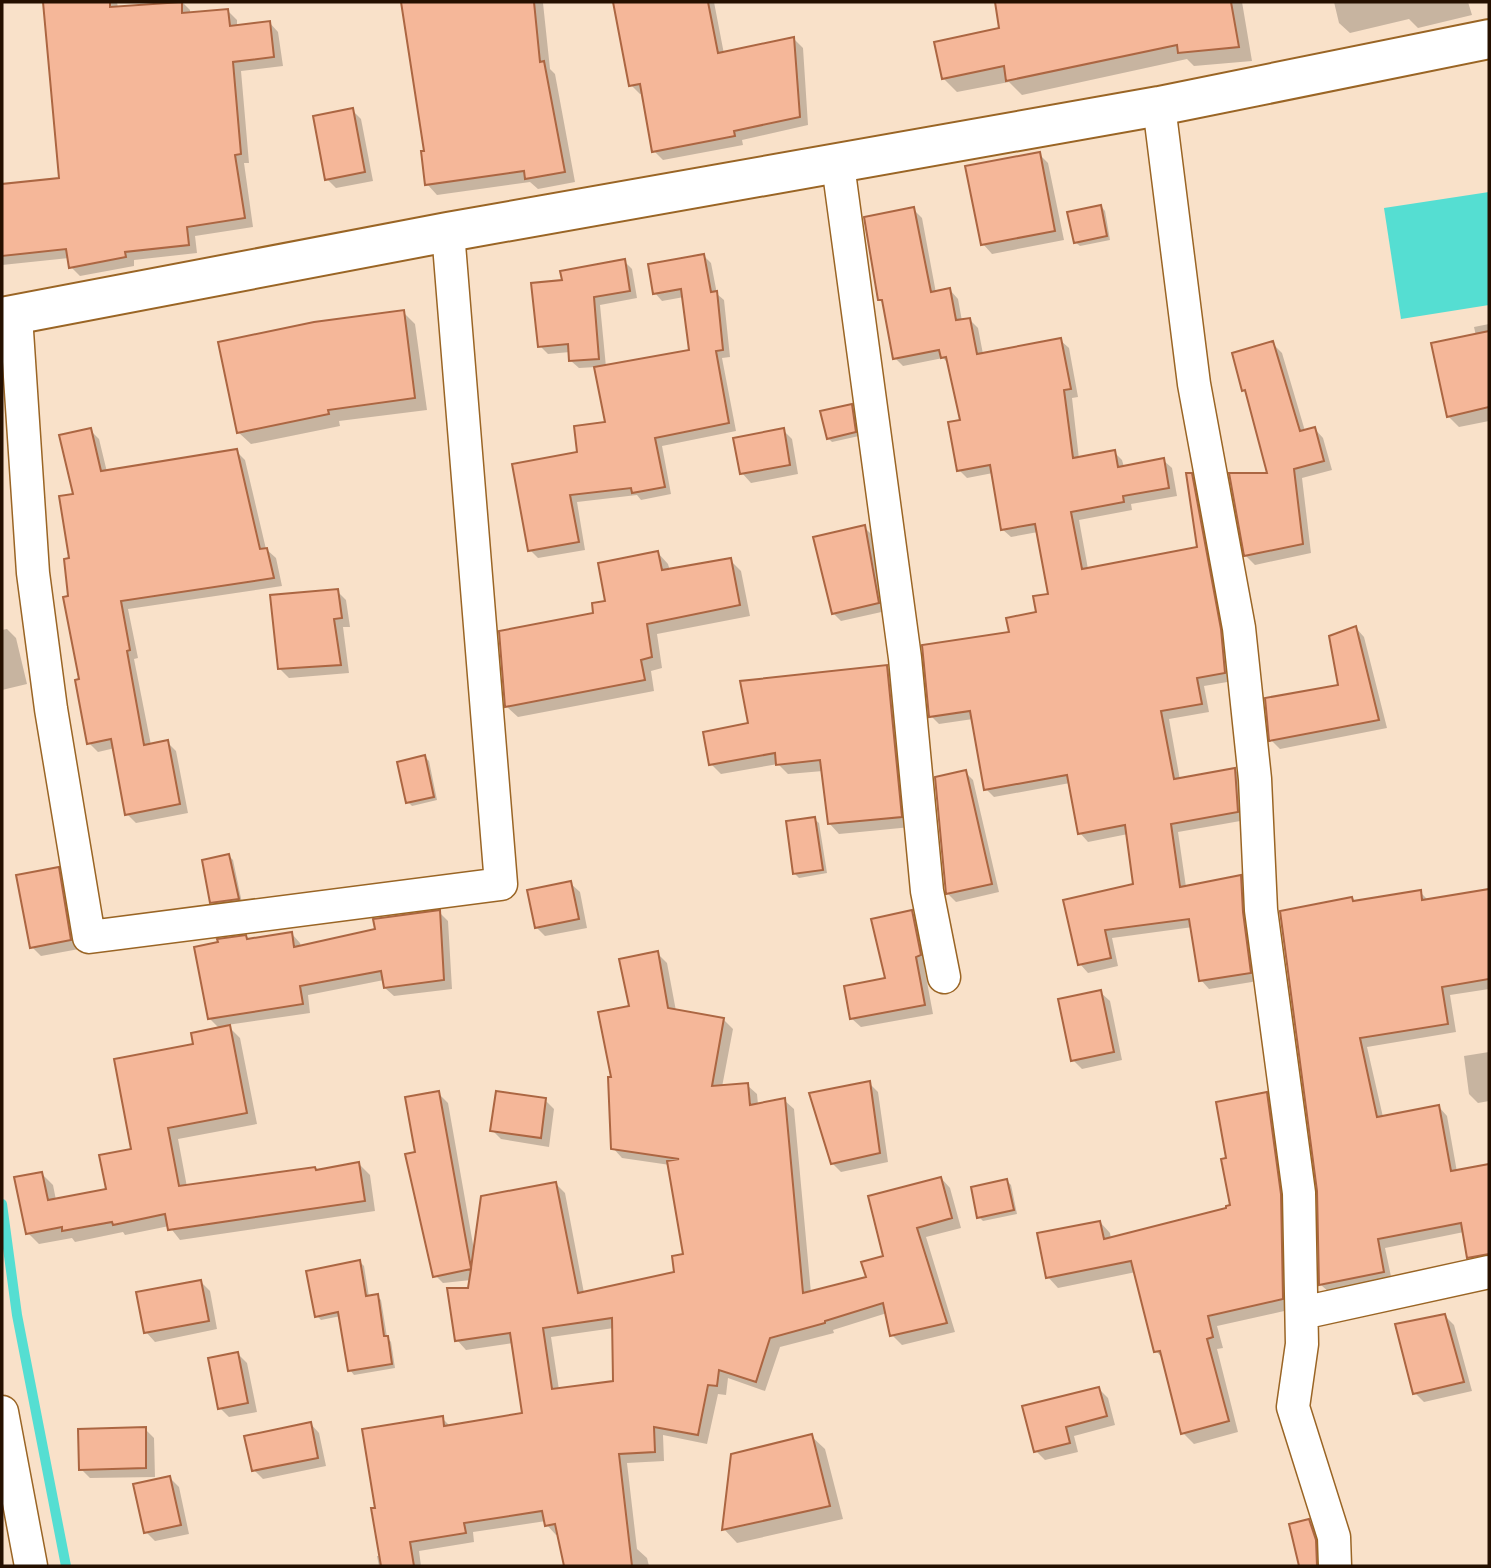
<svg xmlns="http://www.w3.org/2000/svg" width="1491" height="1568" font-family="Raleway,sans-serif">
	<rect width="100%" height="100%" fill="#f9e1c9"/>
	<path fill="#55ded2" d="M1489,192V305L1401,319L1384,208Z"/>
	<path fill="#0003" fill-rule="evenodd" d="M44,2H117L118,8L182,2L190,10V14L228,11L237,20V27L269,22L278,32L283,66L241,71L249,163H244L253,227L195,236L197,253L134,260V266L80,276L71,267L69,258L2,265V173V186L61,180Z
		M403,2L543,3L550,69L555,74L575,182L538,189L530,182L437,195L427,184L426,153Z
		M615,2H714L724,54L794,39L803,48L808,125L742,140L743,145L663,160L654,151L643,93L640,94L631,85Z
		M997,2H1242L1252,61L1194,66L1187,59L1022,95L1009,82L957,92L943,78L1001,30Z
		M1334,2H1468L1472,15L1418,28L1409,19L1350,33L1339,23Z
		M352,110L361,119L373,181L336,188L327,179Z
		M1039,154L1048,163L1064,240L992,254L983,244Z
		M1101,206L1105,211L1110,240L1080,246L1075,242Z
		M913,209L922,218L936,293L950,290L958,299L962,321L970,320L978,328L983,354L1060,340L1069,348L1078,397L1072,398L1079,459L1114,452L1122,460L1124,467L1163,460L1172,468L1177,496L1131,504L1132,510L1079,520L1088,569L1199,549L1191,475L1199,483L1233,681L1204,686L1209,712L1169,719L1180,780L1235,770L1243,778L1246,820L1178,832L1186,887L1240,877L1249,885L1258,981L1209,989L1201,980L1193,927L1112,938L1118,966L1088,973L1080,964L1135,885L1128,834L1088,842L1080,833L1070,783L994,797L986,789L973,719L939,724L931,716L1011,634L1038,614L1050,596L1038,532L1011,537L1002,529L993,473L967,478L959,470L962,421L949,364L943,358L903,366L895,358L884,304L880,300Z
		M704,256L711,263L717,294L724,300L730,357L722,358L736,431L662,446L671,494L641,500L637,495L577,502L585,550L538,558L530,550L579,453L607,424L596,367L579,368L571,361L570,352L548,354L540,346L564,281L624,261L632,269L637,298L600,305L606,367L690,351L684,297L662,301L655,293Z
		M403,312L415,324L427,410L339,421L340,426L251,444L238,432Z
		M1489,324V421L1459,427L1448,416L1476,336L1474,327Z
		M1272,343L1282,353L1305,431L1314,428L1323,438L1332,470L1302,478L1311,553L1255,565L1246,556L1231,475H1270L1248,394L1244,390Z
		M851,406L855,410L859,436L832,442L828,438Z
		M90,430L99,439L107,472L236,451L245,460L266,549L276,558L282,586L128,609L138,658L134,659L151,745L167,742L176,751L188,813L136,823L127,814L115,748L98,752L89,743L69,597L75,496Z
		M783,430L792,439L798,474L751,483L742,473Z
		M864,527L872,535L886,611L841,621L834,614Z
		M658,553L668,564L670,571L730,560L741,571L750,616L657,634L662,668L651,671L654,691L518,717L507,707L595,614Z
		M337,591L346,600L350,627H343L349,673L289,678L280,669Z
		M1356,628L1364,637L1387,728L1280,749L1271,740L1340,686Z
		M7,629L16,638L27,684L2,690V630Z
		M887,667L897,677L911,827L839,834L829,823L823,771L788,774L778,764L721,774L711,764L750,725Z
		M425,757L429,761L437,800L412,806L408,802Z
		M965,772L973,780L999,892L956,902L948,894L937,779Z
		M814,819L819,823L827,873L799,878L795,874Z
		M229,856L233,860L242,903L216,906L212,902Z
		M58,869L67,879L79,949L41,956L32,947Z
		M570,883L580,892L587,928L545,936L536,927Z
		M1489,891V989L1450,995L1456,1032L1367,1047L1383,1117L1439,1107L1447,1116L1457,1172L1489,1166V1264L1477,1266L1469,1257L1464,1232L1385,1248L1392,1281L1330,1293L1321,1285L1319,1191L1351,899L1355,903L1420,892L1428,900Z
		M439,912L448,921L452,989L394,996L385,988L384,980L308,995L310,1013L227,1025L240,1038L257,1124L178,1139L187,1187L315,1168L318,1172L359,1164L370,1175L375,1211L180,1240L169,1226L125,1235L123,1232L75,1242L72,1238L39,1244L28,1233L42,1174L53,1185L56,1200L108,1190L195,1045L220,1029L209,1018L245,937L249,941L292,934L300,943L301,947L377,931Z
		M911,912L921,921L929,964L924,966L933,1014L861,1027L851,1018L888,980Z
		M657,953L667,963L676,1011L723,1019L733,1029L722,1087L747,1085L757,1094L758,1105L784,1100L794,1109L811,1293L868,1278L941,1178L950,1188L961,1228L926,1237L955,1332L902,1345L892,1335L887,1313L833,1330L834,1333L780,1347L765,1391L728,1378L726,1395L718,1394L707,1444L663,1435L664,1461L627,1463L637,1549L647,1558L649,1566H566L559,1534L556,1535L547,1525L546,1521L473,1532L474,1542L419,1551L421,1566H379L377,1556H381L377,1509L442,1418L451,1427L524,1415L513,1343L466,1350L457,1340L471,1280L443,1283L434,1274L417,1154L438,1093L448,1103L474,1250L556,1184L565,1193L584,1293L676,1274L685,1256L670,1165L622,1158L613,1148V1078L631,1008ZM614,1328L615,1382L559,1390L551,1337Z
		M1100,992L1110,1001L1122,1060L1082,1069L1073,1060Z
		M1489,1052V1101L1478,1103L1469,1094L1464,1056Z
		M869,1083L878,1092L888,1162L841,1172L832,1163Z
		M1266,1094L1277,1104L1293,1309L1217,1326L1223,1348L1217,1349L1238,1432L1194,1444L1183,1433L1164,1360L1156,1351L1136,1272L1058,1288L1048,1277L1100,1222L1110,1233L1111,1239L1232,1206L1228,1159Z
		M545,1100L554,1109L549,1147L501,1139L492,1130Z
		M1007,1181L1011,1185L1017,1214L983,1221L979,1217Z
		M360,1262L364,1266L369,1297L377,1296L381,1300L387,1337L391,1342L395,1368L354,1375L350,1370L341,1316L321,1320L317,1316Z
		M201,1282L210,1291L217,1329L155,1342L146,1332Z
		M1445,1316L1454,1325L1472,1391L1424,1402L1415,1393Z
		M238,1354L247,1363L257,1412L229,1417L220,1408Z
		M1099,1389L1108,1398L1115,1425L1074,1436L1078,1452L1045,1460L1036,1451Z
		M310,1423L319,1433L326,1466L263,1479L254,1470Z
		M145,1429L154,1438L155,1477L90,1478L81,1469Z
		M811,1436L825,1449L843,1519L737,1543L724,1529Z
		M170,1478L179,1487L189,1534L155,1541L146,1532Z
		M1309,1521L1313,1525L1319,1546L1320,1566H1301L1291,1525Z"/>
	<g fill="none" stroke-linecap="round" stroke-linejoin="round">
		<path stroke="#55ded2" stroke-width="10" d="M2,1204L17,1315L66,1566"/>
	</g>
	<path fill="#f5b799" stroke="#ac6642" stroke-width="2" fill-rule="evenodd" d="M43,2H110V7L182,2V13L228,9L230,26L270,21L274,57L233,62L241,154L235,155L245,218L187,227L189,245L125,252L126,257L69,268L66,249L2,256V184L59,178Z
		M401,2H534L540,62L544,61L565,172L525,179L524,171L425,185L421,151H424Z
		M613,2H708L718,53L794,37L800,117L734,131L735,136L652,152L640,84L629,86Z
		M995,2H1231L1239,47L1178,53L1177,45L1006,81L1004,66L942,79L934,42L999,28Z
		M353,108L365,172L325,180L313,116Z
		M1040,152L1055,231L981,245L965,166Z
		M1101,205L1107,236L1074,243L1067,212Z
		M914,207L931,292L950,288L956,320L970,318L977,354L1061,338L1071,389L1064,390L1073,458L1115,450L1118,467L1164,458L1169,488L1123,496L1124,502L1071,512L1082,569L1197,547L1186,473H1192L1221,629L1225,673L1197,678L1202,704L1161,711L1174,779L1235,768L1238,812L1171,824L1180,887L1241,875L1243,912L1251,973L1199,981L1189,919L1105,930L1111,958L1078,965L1063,900L1133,884L1125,825L1078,834L1067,775L984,790L970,711L929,717L922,645L1009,632L1006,618L1036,612L1033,596L1048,594L1035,524L1001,530L990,465L957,471L948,422L960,420L946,357L941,358L939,350L893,359L882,300H878L864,217Z
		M704,254L711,292L717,291L723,350L716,351L729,423L655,438L665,487L632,493L631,488L570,495L579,542L528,551L512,464L577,452L574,426L605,422L594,367L689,350L681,289L653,294L648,264Z
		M625,259L630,291L594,297L599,359L569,361L568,344L538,347L531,283L562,280L560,271Z
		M404,310L415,398L328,410L329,414L237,433L218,342L314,322Z
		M1489,331V407L1447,417L1431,343Z
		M1273,341L1300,431L1315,427L1324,461L1294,469L1303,544L1244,556L1229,473H1267L1245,390L1242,391L1232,353Z
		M852,404L856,432L827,439L820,411Z
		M91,428L101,471L237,449L260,549L267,548L274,578L121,601L130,650L127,651L144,745L168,740L180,804L125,815L111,739L87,744L75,680L79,679L63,597L68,596L64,559L69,558L59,496L73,494L59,435Z
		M784,428L790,465L740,474L733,438Z
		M865,525L879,603L832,614L813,537Z
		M658,551L662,570L731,558L740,605L647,624L652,657L641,660L645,680L505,707L499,631L593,613L592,603L605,601L598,563Z
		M338,589L342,618L334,619L341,665L278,669L270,595Z
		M1356,626L1379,720L1269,741L1265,698L1338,685L1329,636Z
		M887,665L902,817L828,824L820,760L776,765L775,753L709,765L703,732L748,723L740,681Z
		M425,755L434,797L406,803L397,762Z
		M966,770L992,884L946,894L935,777Z
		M815,817L823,870L793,874L786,821Z
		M229,854L239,899L210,903L202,860Z
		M59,867L71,940L30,948L16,875Z
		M571,881L579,919L535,928L527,890Z
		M1489,889V979L1442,987L1448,1024L1360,1038L1377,1117L1439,1105L1451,1171L1489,1164V1254L1467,1258L1461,1223L1378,1239L1384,1272L1319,1285L1317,1191L1280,911L1352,897L1353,901L1421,890L1422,900Z
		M440,910L444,980L384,988L381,971L300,986L303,1004L208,1019L194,947L218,942L217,939L246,935L247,939L292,932L294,947L375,929L373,919Z
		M912,910L921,955L916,957L925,1005L850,1019L844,986L885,978L871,919Z
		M658,951L668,1008L724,1018L712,1086L748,1083L750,1105L785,1098L803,1293L866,1277L861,1262L883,1256L868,1196L941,1177L952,1218L917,1228L947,1323L890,1336L883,1303L825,1321V1323L770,1338L756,1382L719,1370L717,1386L708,1385L698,1435L654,1427L655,1452L619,1454L632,1566H564L555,1524L545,1526L542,1511L464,1523L466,1533L410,1542L414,1566H381L371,1508H375L362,1429L443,1416L444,1426L522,1413L510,1333L455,1341L447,1288H468L471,1269L433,1277L405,1154L415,1152L405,1097L439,1091L471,1268L481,1196L556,1182L578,1293L674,1272L672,1256L683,1254L667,1161L679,1159L611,1149L608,1077H611L598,1012L629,1006L619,959ZM612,1318L613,1381L552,1389L543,1328Z
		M1101,990L1114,1052L1071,1061L1058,999Z
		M230,1025L247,1113L168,1128L179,1186L315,1167L316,1170L359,1162L365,1201L168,1230L165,1214L113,1225L112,1222L62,1231V1227L26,1234L14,1177L42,1172L48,1200L106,1189L99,1155L131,1149L114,1059L193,1044L191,1033Z
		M870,1081L880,1153L831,1164L809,1093Z
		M496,1091L546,1098L541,1138L490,1131Z
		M1267,1092L1281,1194L1283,1299L1208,1316L1213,1337L1207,1339L1229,1421L1181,1434L1160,1351L1154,1352L1131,1261L1046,1278L1037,1233L1100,1221L1104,1239L1226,1208V1206L1230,1205L1221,1159L1226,1158L1216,1102Z
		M1007,1179L1014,1210L977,1218L971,1187Z
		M360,1260L366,1296L378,1294L384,1336H388L392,1364L348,1371L338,1312L315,1317L306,1271Z
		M201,1280L209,1321L144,1333L136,1292Z
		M1445,1314L1464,1382L1413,1394L1395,1324Z
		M238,1352L248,1403L218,1409L208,1358Z
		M1099,1387L1107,1416L1066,1427L1070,1443L1034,1452L1022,1406Z
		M311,1422L318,1458L252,1471L244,1436Z
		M146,1427V1468L79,1470L78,1429Z
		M812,1434L830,1506L722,1530L731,1454Z
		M170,1476L181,1525L144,1533L133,1484Z
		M1309,1519L1316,1540L1317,1566H1299L1289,1524Z"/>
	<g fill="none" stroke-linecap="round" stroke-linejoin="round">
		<defs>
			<path id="minor" d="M1159,106L1194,384L1239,628L1255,779L1261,910L1299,1193L1302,1344L1293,1407L1334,1537L1335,1566
				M838,165L905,658L927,891L944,977
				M16,316L33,573L51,709L89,937L501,884L448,232
				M1302,1313L1489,1272
				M2,1412L31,1566"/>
			<path id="primary" d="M2,317L448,232L1159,106L1489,39"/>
		</defs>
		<use href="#minor" stroke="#9a6525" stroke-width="35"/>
		<use href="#primary" stroke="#9a6525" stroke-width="42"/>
		<use href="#minor" stroke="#fff" stroke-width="32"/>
		<use href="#primary" stroke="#fff" stroke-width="38"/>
	</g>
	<rect width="1491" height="1568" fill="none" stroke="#251000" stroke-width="7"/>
</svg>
